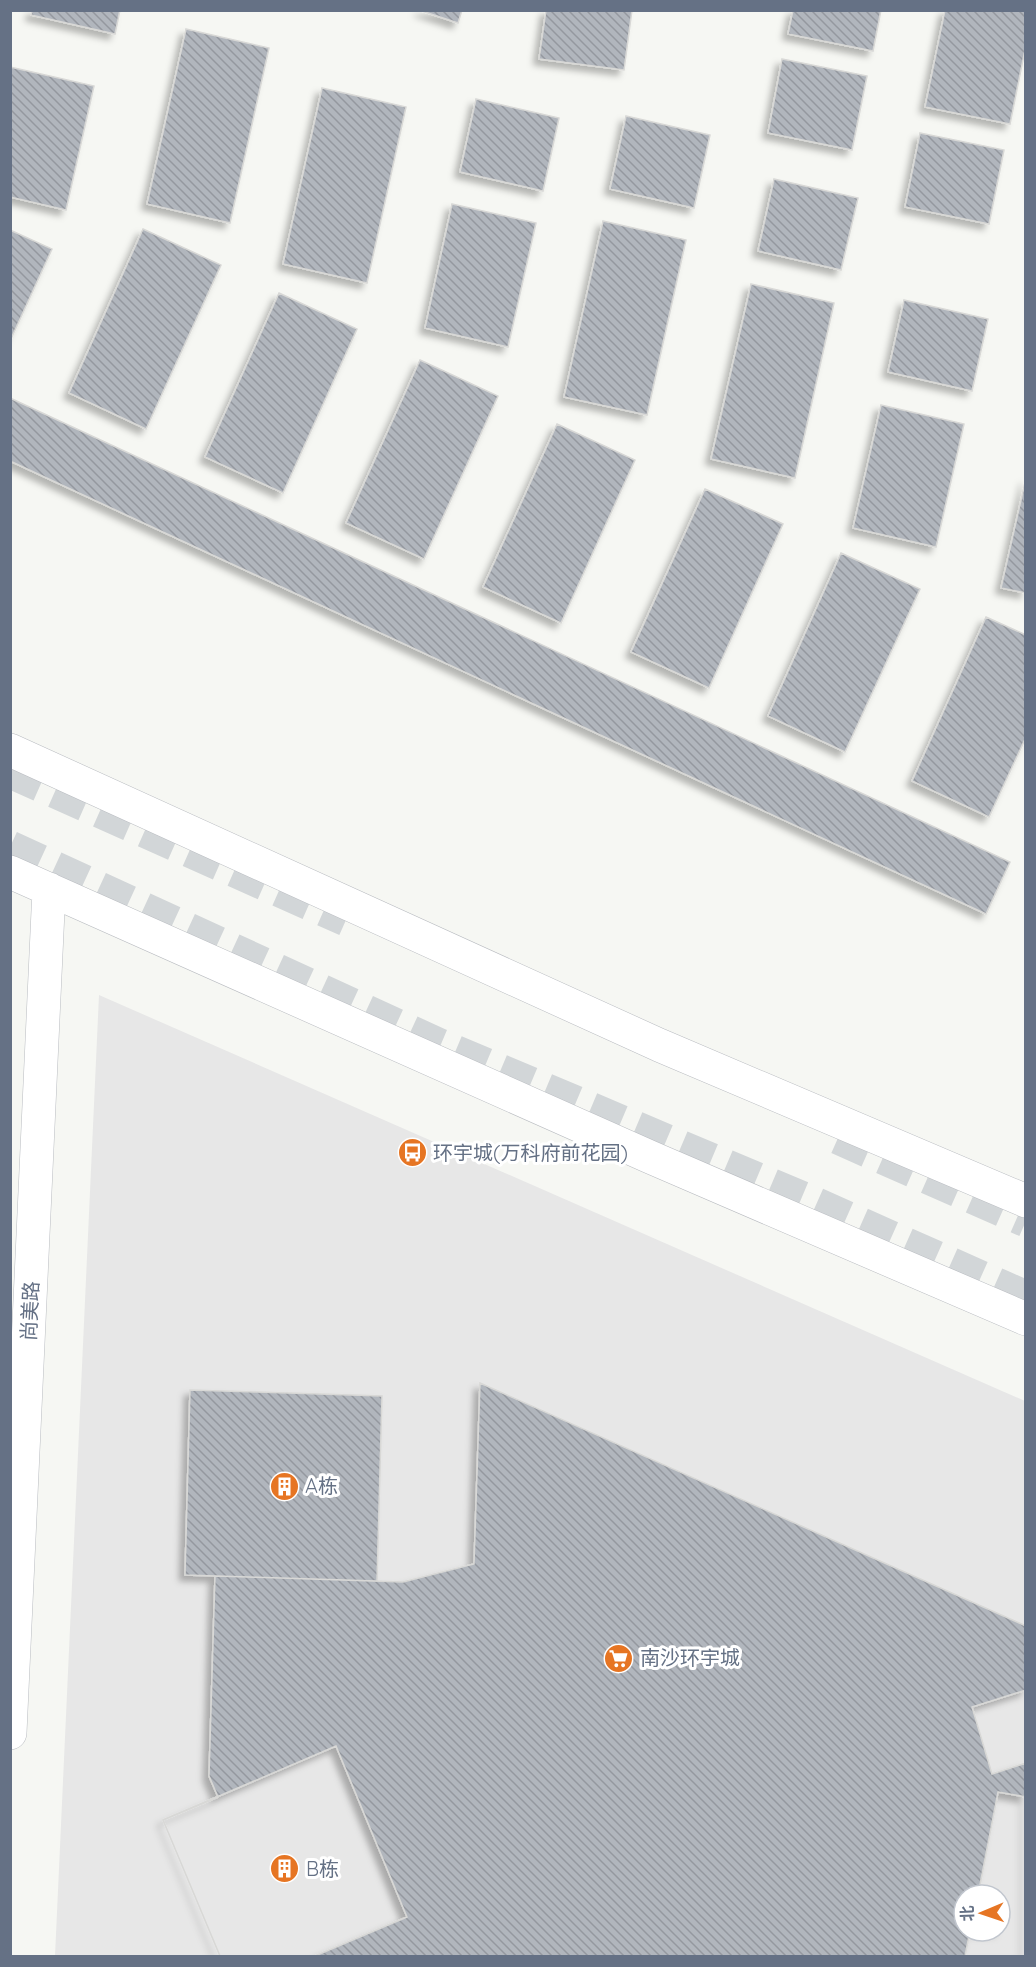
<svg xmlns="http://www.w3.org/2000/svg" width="1036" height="1967" font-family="Quicksand,'Noto Sans SC',sans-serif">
	<defs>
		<pattern id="building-back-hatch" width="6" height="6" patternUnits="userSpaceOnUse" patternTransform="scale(1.5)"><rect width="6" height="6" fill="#b1b6bd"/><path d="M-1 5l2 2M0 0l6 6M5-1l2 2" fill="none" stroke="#94989f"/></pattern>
		<filter id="shadow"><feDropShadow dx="-5.5" dy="5.5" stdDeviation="3" flood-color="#0004"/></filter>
	</defs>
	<rect width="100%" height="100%" fill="#f6f7f3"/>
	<path fill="#e7e7e7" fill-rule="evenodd" d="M99,995L1025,1401V1956H55ZM964,1895H1000V1931H964Z"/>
	<path fill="url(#building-back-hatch)" stroke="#d8d8d6" stroke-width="1.5" fill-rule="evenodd" filter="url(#shadow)" d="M32,10H120L115,34L31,15Z
		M419,10H462L458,23Z
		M546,10H632L624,70L539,59Z
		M793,10H881L873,51L788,34Z
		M945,10H1026V45L1010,124L925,107Z
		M186,29L269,48L230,223L147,204Z
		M782,59L867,76L852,150L768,133Z
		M10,67L94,86L66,210L10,197Z
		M322,88L406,107L367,283L283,264Z
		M476,99L559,118L543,191L460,172Z
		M626,116L710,135L694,208L610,189Z
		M920,133L1004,150L989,224L905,207Z
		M774,179L858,198L841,270L758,251Z
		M452,204L536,223L508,347L425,328Z
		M603,221L686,240L647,415L564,397Z
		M143,229L221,265L146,429L69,393Z
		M10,230L52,249L10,341Z
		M751,284L834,303L795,478L711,459Z
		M279,293L357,329L283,493L205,457Z
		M904,300L988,319L972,391L888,372Z
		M420,360L498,396L424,559L346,523Z
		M10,398L1010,862L986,914L10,461Z
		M881,405L964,424L936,547L853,528Z
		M557,424L635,460L561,623L483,587Z
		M1026,478V593L1001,588Z
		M705,489L783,524L709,688L631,652Z
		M841,553L920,589L845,752L768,716Z
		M986,617L1026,635V737L989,817L912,781Z
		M480,1383L1026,1626V1690L972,1707L992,1774L1026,1763V1956H220L163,1820L218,1797L209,1776L215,1576L403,1582L474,1564ZM964,1895H1000V1931H964Z
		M190,1390L382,1396L377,1581L185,1575Z
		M336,1746L407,1917L315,1956H220L163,1820Z
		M998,1792L1026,1797V1956H965L970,1931H1000V1895H978Z"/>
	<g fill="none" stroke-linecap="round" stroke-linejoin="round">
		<path stroke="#d2d6d8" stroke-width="33" stroke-dasharray="33 16" stroke-linecap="butt" d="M10,772L346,920
			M10,847L440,1045L803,1198L1026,1297
			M838,1138L1026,1221"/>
		<defs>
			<path id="secondary" d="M10,750L659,1045L1026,1201
				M10,872L650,1157L1026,1319
				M10,1733L49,889"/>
		</defs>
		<use href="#secondary" stroke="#b9bcc1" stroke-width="34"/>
		<use href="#secondary" stroke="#fff" stroke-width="33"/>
	</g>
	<defs>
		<symbol id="bus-disc" viewBox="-11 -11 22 22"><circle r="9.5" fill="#e67523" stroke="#fff"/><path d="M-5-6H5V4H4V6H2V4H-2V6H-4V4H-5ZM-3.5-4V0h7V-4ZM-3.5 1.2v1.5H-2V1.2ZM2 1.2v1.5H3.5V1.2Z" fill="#fff"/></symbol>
		<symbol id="building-disc" viewBox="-11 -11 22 22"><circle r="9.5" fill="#e67523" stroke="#fff"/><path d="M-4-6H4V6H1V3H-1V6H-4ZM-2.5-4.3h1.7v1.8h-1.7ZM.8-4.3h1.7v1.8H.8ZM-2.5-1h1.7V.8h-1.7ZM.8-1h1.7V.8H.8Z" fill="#fff"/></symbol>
		<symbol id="supermarket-disc" viewBox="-11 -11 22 22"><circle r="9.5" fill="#e67523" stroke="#fff"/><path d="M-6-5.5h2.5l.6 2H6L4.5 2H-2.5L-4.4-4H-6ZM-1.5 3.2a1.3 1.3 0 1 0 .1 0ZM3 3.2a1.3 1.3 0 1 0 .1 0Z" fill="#fff"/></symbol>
	</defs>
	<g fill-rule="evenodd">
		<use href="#bus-disc" x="396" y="1136" width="33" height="33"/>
		<use href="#building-disc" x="268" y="1470" width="33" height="33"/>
		<use href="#supermarket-disc" x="602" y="1642" width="33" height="33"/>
		<use href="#building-disc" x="268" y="1852" width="33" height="33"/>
	</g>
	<g text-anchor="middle" stroke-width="6" stroke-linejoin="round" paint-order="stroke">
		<g font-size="20" fill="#657185" stroke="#fff" text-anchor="start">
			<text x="433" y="1160">环宇城(万科府前花园)</text>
			<text x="305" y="1493">A栋</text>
			<text x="640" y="1665">南沙环宇城</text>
			<text x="306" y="1876">B栋</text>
		</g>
		<g font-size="20" fill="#657185" stroke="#fff">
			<text transform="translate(30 1311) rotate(-87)" y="7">尚美路</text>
		</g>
	</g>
	<rect width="1036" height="1967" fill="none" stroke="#657185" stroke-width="24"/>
	<g transform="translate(982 1913) rotate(268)"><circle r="28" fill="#ffffff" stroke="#c1c6ce" stroke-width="1.5"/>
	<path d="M0-4.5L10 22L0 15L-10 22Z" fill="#e67523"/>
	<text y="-9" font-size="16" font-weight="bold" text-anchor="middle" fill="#657185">北</text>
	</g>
</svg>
